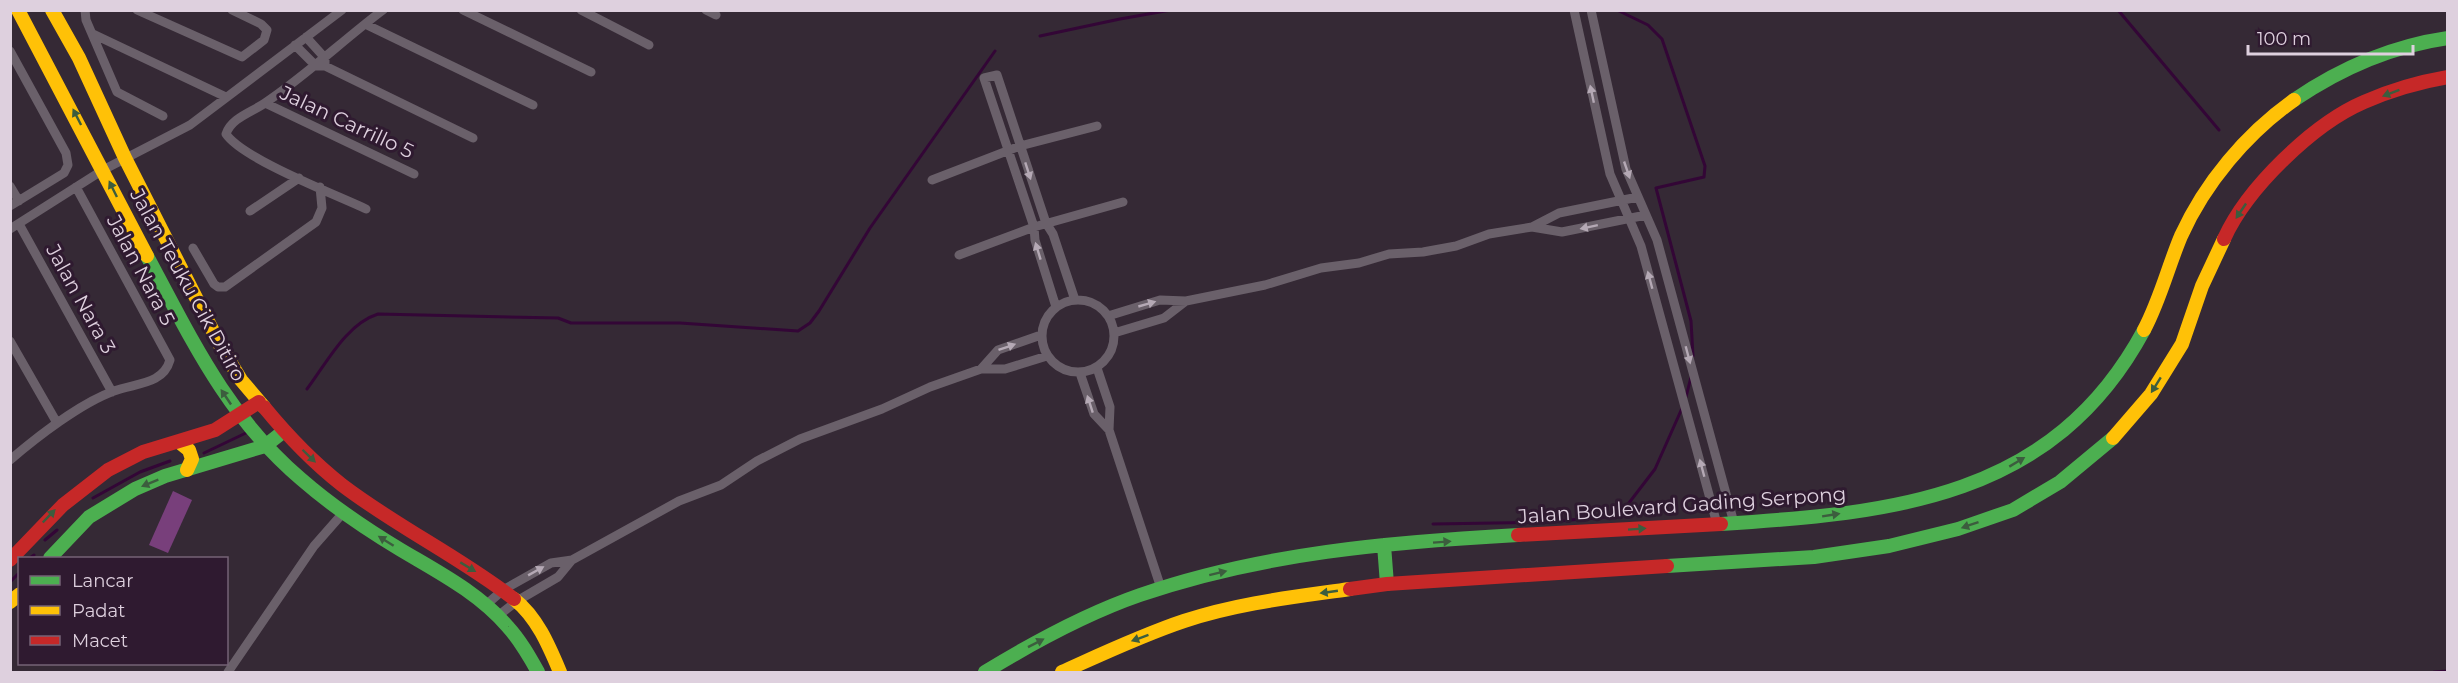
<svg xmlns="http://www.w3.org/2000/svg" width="2458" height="683" font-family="Montserrat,sans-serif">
	<rect width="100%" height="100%" fill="#352935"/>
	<path fill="#783f7b" d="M173,491L192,500L168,553L149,545Z"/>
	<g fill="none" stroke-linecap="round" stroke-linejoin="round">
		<path stroke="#330636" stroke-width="3" d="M1617,10L1648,25L1662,39L1705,166L1704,177L1656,188L1691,321L1693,356
			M2118,10L2219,130
			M1040,36L1120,19L1171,10
			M307,389C326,364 346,324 378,314L558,318L571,323H680L798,331L810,323L819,311L870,228L995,51
			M1686,397L1691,377
			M204,453L248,432
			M93,498L140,472L170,461
			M1433,524L1549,522L1614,516L1622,512L1655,469L1683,406
			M45,540L57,530
			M30,558L34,555
			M10,582L20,572
			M2434,672L2448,671"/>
		<path stroke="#6a606a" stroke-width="9" d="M85,10L86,20L117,92L163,116
			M137,10L242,57L264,40L267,30L261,24L232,10
			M463,10L591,72
			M581,10L649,45
			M706,10L716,15
			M1574,10L1610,174L1641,246L1717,524
			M1591,10L1626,169L1657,240L1734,523
			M365,24L533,105
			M93,34L226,97
			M306,37L325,58V64
			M295,45L316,66H325L473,138
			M10,51L66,153L68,165L64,173L10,206
			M265,103L414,174
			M932,180L1020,146L1097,126
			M10,186L19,201
			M366,209C334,194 243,159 226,134C231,118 252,112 265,103C307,75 343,40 383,10
			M250,211L299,178
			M19,224L112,392
			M1532,227L1559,213L1638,197
			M10,229L103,170L190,125L342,10
			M193,248L214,284L218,287H225L316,222L322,208L320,187
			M959,255L1034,227L1123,202
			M1042 336a36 36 0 1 1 72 0a36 36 0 1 1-72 0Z
			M1056,307L1035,240L1034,227L984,78L997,75L1046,223L1053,234L1075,300
			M1108,316L1160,300L1186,301L1265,285L1321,268L1359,263L1389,254L1423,252L1456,246L1489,234L1532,227L1562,232L1646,215
			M1114,333L1164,318L1186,301
			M10,341L57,423
			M1097,368L1110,407L1109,430L1161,588
			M981,369L998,350L1041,335
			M1080,373L1094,414L1109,430
			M10,460C37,437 81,403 114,391C135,383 163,385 170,360L76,187
			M487,604L503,590L551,563L572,560L679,501L721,485L757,461L800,439L882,409L930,387L981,369H1005L1047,356
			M499,615L517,601L558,577L572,560
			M228,672L314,546L343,513"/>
		<path stroke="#4caf50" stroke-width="14" d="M2294,100C2341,68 2392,46 2448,38
			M147,256C192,340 227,416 301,479C332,506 366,529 401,550C438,572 479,593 508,627C520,640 529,656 538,672
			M1721,524C1893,513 2053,499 2144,330
			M1384,545L1387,584
			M50,558L89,517L135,489L165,476L265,446L284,431
			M1667,566L1814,557L1889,546L1958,529L2013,510L2060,482L2113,438
			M985,672C1034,642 1085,614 1140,595C1261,553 1391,542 1518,535"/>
		<path stroke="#ffc107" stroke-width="14" d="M18,10L147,256
			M52,10L79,58L125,158L221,347L241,380L264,407
			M2144,330C2160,300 2168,267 2181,236C2205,183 2246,134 2294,100
			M2113,438L2151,394L2182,344L2202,286L2224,239
			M179,442L189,450L192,459L187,470
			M514,599C537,617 549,646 560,672
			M10,602L20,594
			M1062,672C1102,654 1142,635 1184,621C1238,603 1294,597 1350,589"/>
		<path stroke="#c62828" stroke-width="14" d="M2224,239C2247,188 2313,124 2364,102C2391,90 2419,82 2448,77
			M264,407C287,435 314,463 342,485C397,527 460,557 514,599
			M1518,535L1721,524
			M10,560L63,505L108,470L143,452L215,430L259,402
			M1350,589L1387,584L1667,566"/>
	</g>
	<defs><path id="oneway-solid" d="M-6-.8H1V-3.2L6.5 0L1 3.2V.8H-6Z" transform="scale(1.5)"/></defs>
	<g fill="#3c5d3e">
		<use href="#oneway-solid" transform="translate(2391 93) rotate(159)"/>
		<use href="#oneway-solid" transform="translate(77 117) rotate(-117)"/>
		<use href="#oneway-solid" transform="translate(113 189) rotate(-116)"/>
		<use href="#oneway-solid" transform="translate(2241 211) rotate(124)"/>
		<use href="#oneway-solid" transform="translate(2156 385) rotate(122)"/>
		<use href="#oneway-solid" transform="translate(226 397) rotate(-124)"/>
		<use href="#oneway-solid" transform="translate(309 456) rotate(44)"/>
		<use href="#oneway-solid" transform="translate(2017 462) rotate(-31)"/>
		<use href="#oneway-solid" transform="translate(150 483) rotate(158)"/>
		<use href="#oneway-solid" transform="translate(1831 515) rotate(-9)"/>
		<use href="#oneway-solid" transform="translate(49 516) rotate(-46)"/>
		<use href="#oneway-solid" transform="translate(1970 525) rotate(161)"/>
		<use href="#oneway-solid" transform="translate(1637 529) rotate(-4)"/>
		<use href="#oneway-solid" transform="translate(386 541) rotate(-148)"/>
		<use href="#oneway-solid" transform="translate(1442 542) rotate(-4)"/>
		<use href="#oneway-solid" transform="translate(468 567) rotate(31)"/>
		<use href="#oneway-solid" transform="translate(1218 573) rotate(-14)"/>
		<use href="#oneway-solid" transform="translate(1329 592) rotate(172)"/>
		<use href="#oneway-solid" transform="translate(1140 638) rotate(160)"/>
		<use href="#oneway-solid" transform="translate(1036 643) rotate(-27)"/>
	</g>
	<g fill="#b5a9b5">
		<use href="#oneway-solid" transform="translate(1592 94) rotate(-102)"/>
		<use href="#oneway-solid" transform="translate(1627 170) rotate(71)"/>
		<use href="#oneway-solid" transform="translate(1028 171) rotate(72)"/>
		<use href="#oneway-solid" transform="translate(1589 227) rotate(168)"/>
		<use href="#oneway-solid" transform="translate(1038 251) rotate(-107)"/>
		<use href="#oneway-solid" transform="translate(1650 280) rotate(-105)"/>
		<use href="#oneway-solid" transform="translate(1147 304) rotate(-16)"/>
		<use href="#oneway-solid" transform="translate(1007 347) rotate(-19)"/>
		<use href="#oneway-solid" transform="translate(1688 355) rotate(75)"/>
		<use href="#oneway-solid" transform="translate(1090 404) rotate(-108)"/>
		<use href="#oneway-solid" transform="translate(1702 468) rotate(-105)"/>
		<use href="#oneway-solid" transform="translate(536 571) rotate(-29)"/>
	</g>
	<g text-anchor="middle" stroke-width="6" stroke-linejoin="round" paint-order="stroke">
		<g font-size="20" fill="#ded0de" stroke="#2f1a30">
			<text transform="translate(347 122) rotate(25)" y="7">Jalan Carrillo 5</text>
			<text transform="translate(141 270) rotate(62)" y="7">Jalan Nara 5</text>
			<text transform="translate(188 285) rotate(61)" y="7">Jalan Teuku Cik Ditiro</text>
			<text transform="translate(81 299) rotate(61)" y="7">Jalan Nara 3</text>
			<text transform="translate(1682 505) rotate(-4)" y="7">Jalan Boulevard Gading Serpong</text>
		</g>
	</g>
	<rect width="2458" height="683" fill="none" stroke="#ded0de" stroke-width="24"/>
	<rect x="18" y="557" width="210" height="108" fill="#2f1a30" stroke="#756376" stroke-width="1.5"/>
	<rect x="30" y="576" width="30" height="9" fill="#4caf50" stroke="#756376" stroke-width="1.5"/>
	<text x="72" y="587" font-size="18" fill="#ded0de">Lancar</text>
	<rect x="30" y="606" width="30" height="9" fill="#ffc107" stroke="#756376" stroke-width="1.5"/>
	<text x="72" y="617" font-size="18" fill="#ded0de">Padat</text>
	<rect x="30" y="636" width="30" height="9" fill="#c62828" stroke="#756376" stroke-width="1.5"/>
	<text x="72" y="647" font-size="18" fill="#ded0de">Macet</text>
	<path d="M2248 45v9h165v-9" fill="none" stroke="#ded0de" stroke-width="3"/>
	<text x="2257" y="45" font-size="18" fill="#ded0de" stroke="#2f1a30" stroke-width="4.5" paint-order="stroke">100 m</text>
</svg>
